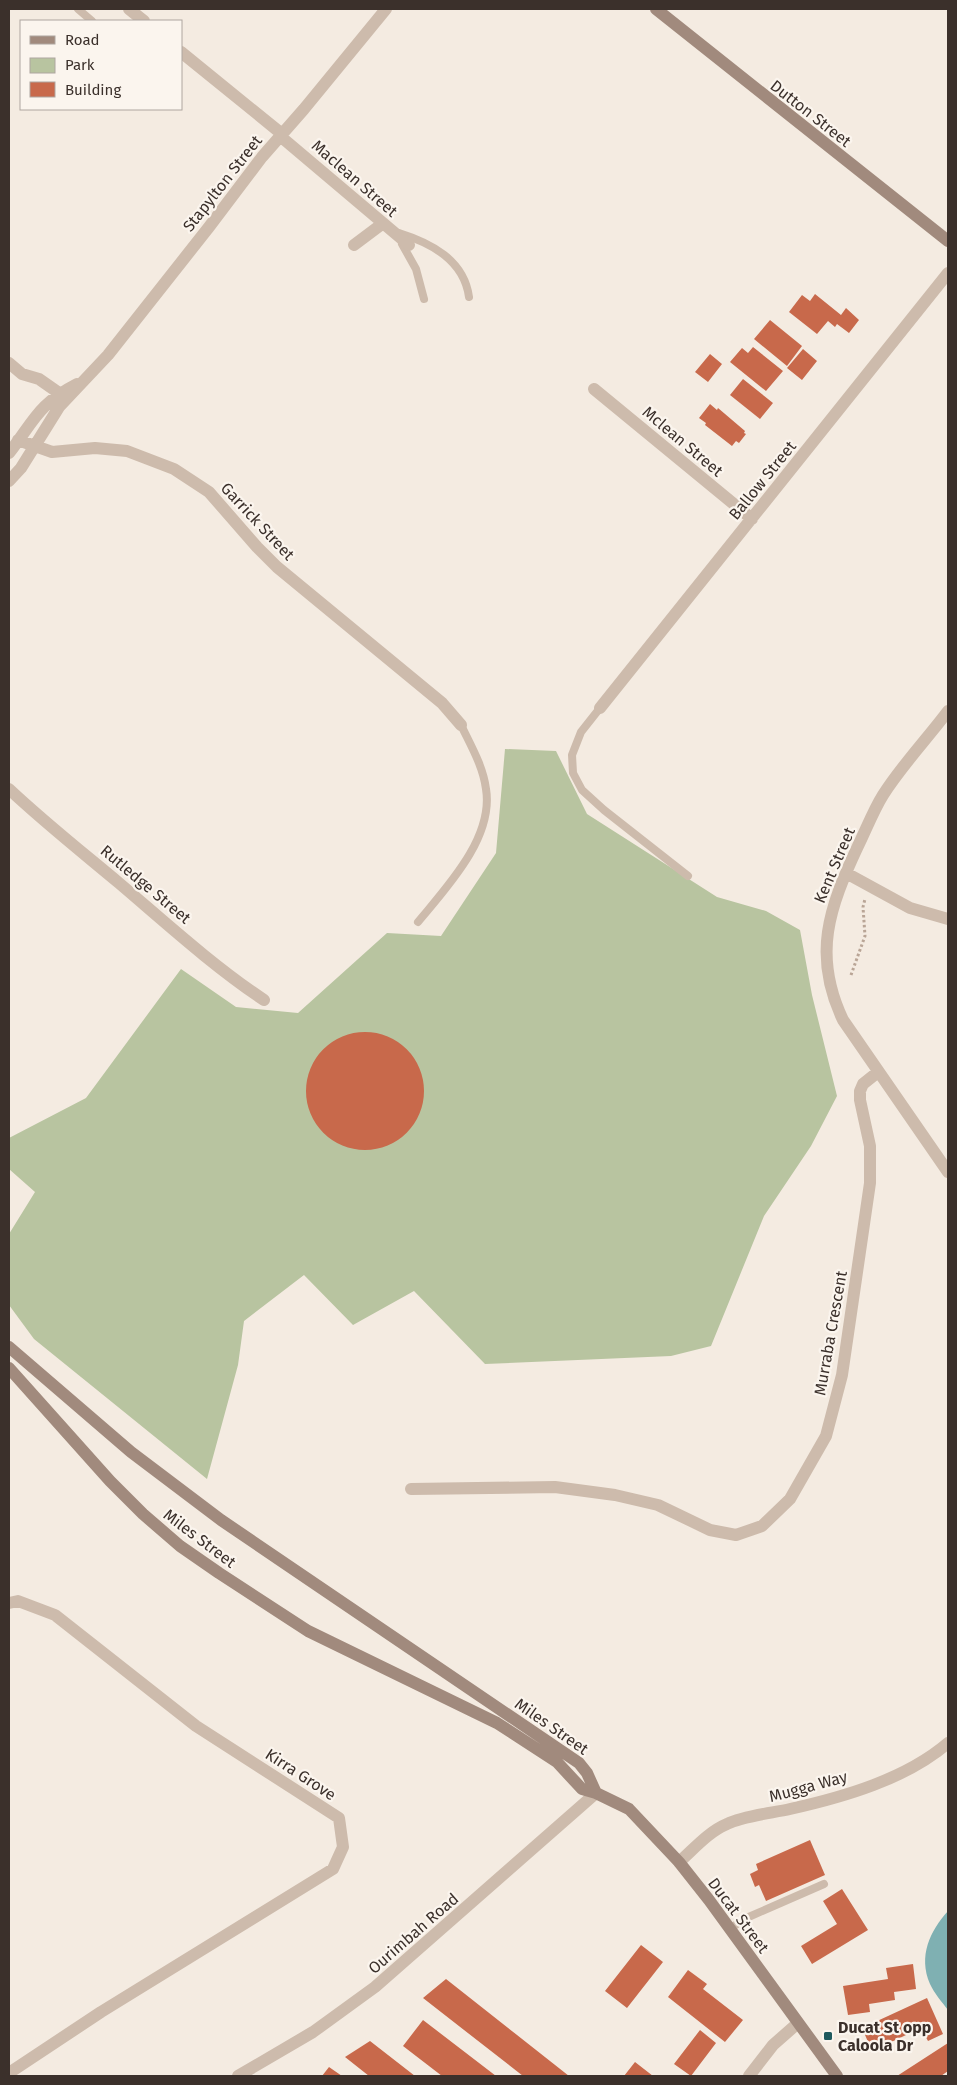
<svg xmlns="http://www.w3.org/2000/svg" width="957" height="2085" font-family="'Fira Sans',sans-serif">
	<rect width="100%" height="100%" fill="#f4ebe1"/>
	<path fill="#b8c4a0" d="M505,749L556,751L587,814L717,897L766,911L800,930L812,995L837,1096L811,1146L764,1216L711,1346L671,1356L485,1364L414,1291L353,1325L304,1275L244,1321L238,1365L207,1479L34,1339L9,1305V1234L35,1192L9,1169V1138L86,1098L181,969L236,1007L298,1013L387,933L441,936L496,853Z"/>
	<path fill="#7fb0b2" d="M948,1911V2010C942,2002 934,1993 930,1984C918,1956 930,1931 948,1911Z"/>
	<path fill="#c8694b" d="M815,294L841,315L846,308L859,320L849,333L837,324L835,327L828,321L817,334L789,312L802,295L810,301Z
		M770,320L802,346L787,366L754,339Z
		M753,347L783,371L766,391L730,362L742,348L748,353Z
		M803,349L817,361L802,380L787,368Z
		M710,354L722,364L708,382L695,372Z
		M743,379L773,403L760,419L730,395Z
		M710,404L717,410L718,408L745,431L744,433L746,434L739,443L736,441L732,446L705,425L706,423L699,418Z
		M306 1091a59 59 0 1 1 118 0a59 59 0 1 1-118 0Z
		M810,1840L825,1875L766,1901L759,1885L755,1887L750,1874L758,1870L756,1864Z
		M842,1889L868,1930L812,1964L801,1946L837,1924L823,1901Z
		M641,1945L663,1962L627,2008L605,1991Z
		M913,1964L916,1989L894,1992L895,2000L869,2004L870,2012L848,2015L843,1986L888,1979L886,1968Z
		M688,1970L707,1984L703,1989L743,2020L725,2042L668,1997Z
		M446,1979L569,2076H523L423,1998Z
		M927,1998L943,2034L928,2041L921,2028L872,2051L862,2028Z
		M423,2020L496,2076H442L403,2046Z
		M700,2030L716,2043L691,2076L674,2064Z
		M370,2041L415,2076H369L345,2057Z
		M948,2043V2071L941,2076H897Z
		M635,2062L653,2076H624Z
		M329,2067L342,2076H322Z"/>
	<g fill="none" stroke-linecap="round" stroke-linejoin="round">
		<path stroke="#b9a596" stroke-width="3" stroke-dasharray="2.5 2.5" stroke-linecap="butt" d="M851,975L865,936L863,907L865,899"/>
		<path stroke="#cdbbac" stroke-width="8" d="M78,9L92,21
			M399,233C431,243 464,260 469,297
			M402,244L416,269L424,299
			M600,708L581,732L572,755L573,773L582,790L604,810L688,876
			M418,922C446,888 494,838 486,789C483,766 471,746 461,725
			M730,1929L744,1919L824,1884"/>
		<path stroke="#cdbbac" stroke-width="12" d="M129,9L144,21
			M181,52L282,134
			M280,136L409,245
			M354,245L382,224
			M9,363L22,374L39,379L59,393L57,399
			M594,389L752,519
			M18,440L52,452L95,448L127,451L174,469L209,492L257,547L277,567L442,703L461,725
			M9,453C34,421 38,404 77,384
			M9,481L21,468L59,407L108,355L209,227L262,157L304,109L386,9
			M600,708L948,273
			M948,711C927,739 902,765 883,795C873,811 866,830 858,846C829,908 812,955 843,1020L948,1172
			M9,789C44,822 82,852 119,883C166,923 213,966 264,1000
			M846,873L910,908L948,919
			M411,1489L555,1487L615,1495L658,1505L710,1530L736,1535L762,1526L790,1499L826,1436L842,1375L870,1183V1146L860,1100V1091L863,1084L878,1072
			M9,1603L18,1601L55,1615L196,1726L339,1818L343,1847L333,1869L101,2012L9,2073
			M679,1862C694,1849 708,1832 727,1824C743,1816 772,1813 790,1809C844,1797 906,1779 948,1743
			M238,2076L313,2032L375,1987L596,1793
			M749,2076L773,2045L798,2023"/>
		<path stroke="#a18a7d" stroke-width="12" d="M656,9L948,241
			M9,1347L131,1452L221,1520L579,1763L587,1773L596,1793
			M9,1368L110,1481L143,1514L180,1546L219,1573L308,1631L497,1723L557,1762L582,1789L596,1793L629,1809L679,1862L709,1900L837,2076"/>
	</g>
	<rect fill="#1f5a5e" stroke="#fbf5ee" stroke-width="2" x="823" y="2031" width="10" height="10" rx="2.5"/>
	<g text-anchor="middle" stroke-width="4.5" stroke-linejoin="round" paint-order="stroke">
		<g font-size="16" fill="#3b302b" stroke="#fbf5ee">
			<text transform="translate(811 113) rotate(38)" y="6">Dutton Street</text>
			<text transform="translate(355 178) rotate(41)" y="6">Maclean Street</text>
			<text transform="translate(222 183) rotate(-52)" y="6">Stapylton Street</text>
			<text transform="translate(683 441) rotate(40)" y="6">Mclean Street</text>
			<text transform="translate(762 480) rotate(-51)" y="6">Ballow Street</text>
			<text transform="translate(258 521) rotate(47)" y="6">Garrick Street</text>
			<text transform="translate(834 865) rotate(-67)" y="6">Kent Street</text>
			<text transform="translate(146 884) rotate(40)" y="6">Rutledge Street</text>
			<text transform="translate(830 1333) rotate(-80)" y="6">Murraba Crescent</text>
			<text transform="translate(200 1538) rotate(37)" y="6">Miles Street</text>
			<text transform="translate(552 1726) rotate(35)" y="6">Miles Street</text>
			<text transform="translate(301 1774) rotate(33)" y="6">Kirra Grove</text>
			<text transform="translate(808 1786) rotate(-15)" y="6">Mugga Way</text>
			<text transform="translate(739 1915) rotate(53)" y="6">Ducat Street</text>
			<text transform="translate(413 1933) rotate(-41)" y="6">Ourimbah Road</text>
		</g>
		<g font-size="16" font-weight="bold" fill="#3b302b" stroke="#fbf5ee" text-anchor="start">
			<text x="838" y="2033">Ducat St opp<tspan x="838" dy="18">Caloola Dr</tspan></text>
		</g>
	</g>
	<rect width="957" height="2085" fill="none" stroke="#3b302b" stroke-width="20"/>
	<rect x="20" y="20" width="162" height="90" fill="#fbf5ee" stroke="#aea6a0"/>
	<rect x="30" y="36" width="25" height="8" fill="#a18a7d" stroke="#aea6a0"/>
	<text x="65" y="45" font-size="15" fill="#3b302b">Road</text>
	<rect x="30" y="58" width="25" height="15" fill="#b8c4a0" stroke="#aea6a0"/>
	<text x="65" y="70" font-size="15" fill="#3b302b">Park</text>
	<rect x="30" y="82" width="25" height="15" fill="#c8694b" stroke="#aea6a0"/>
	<text x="65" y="95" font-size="15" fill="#3b302b">Building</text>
</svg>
